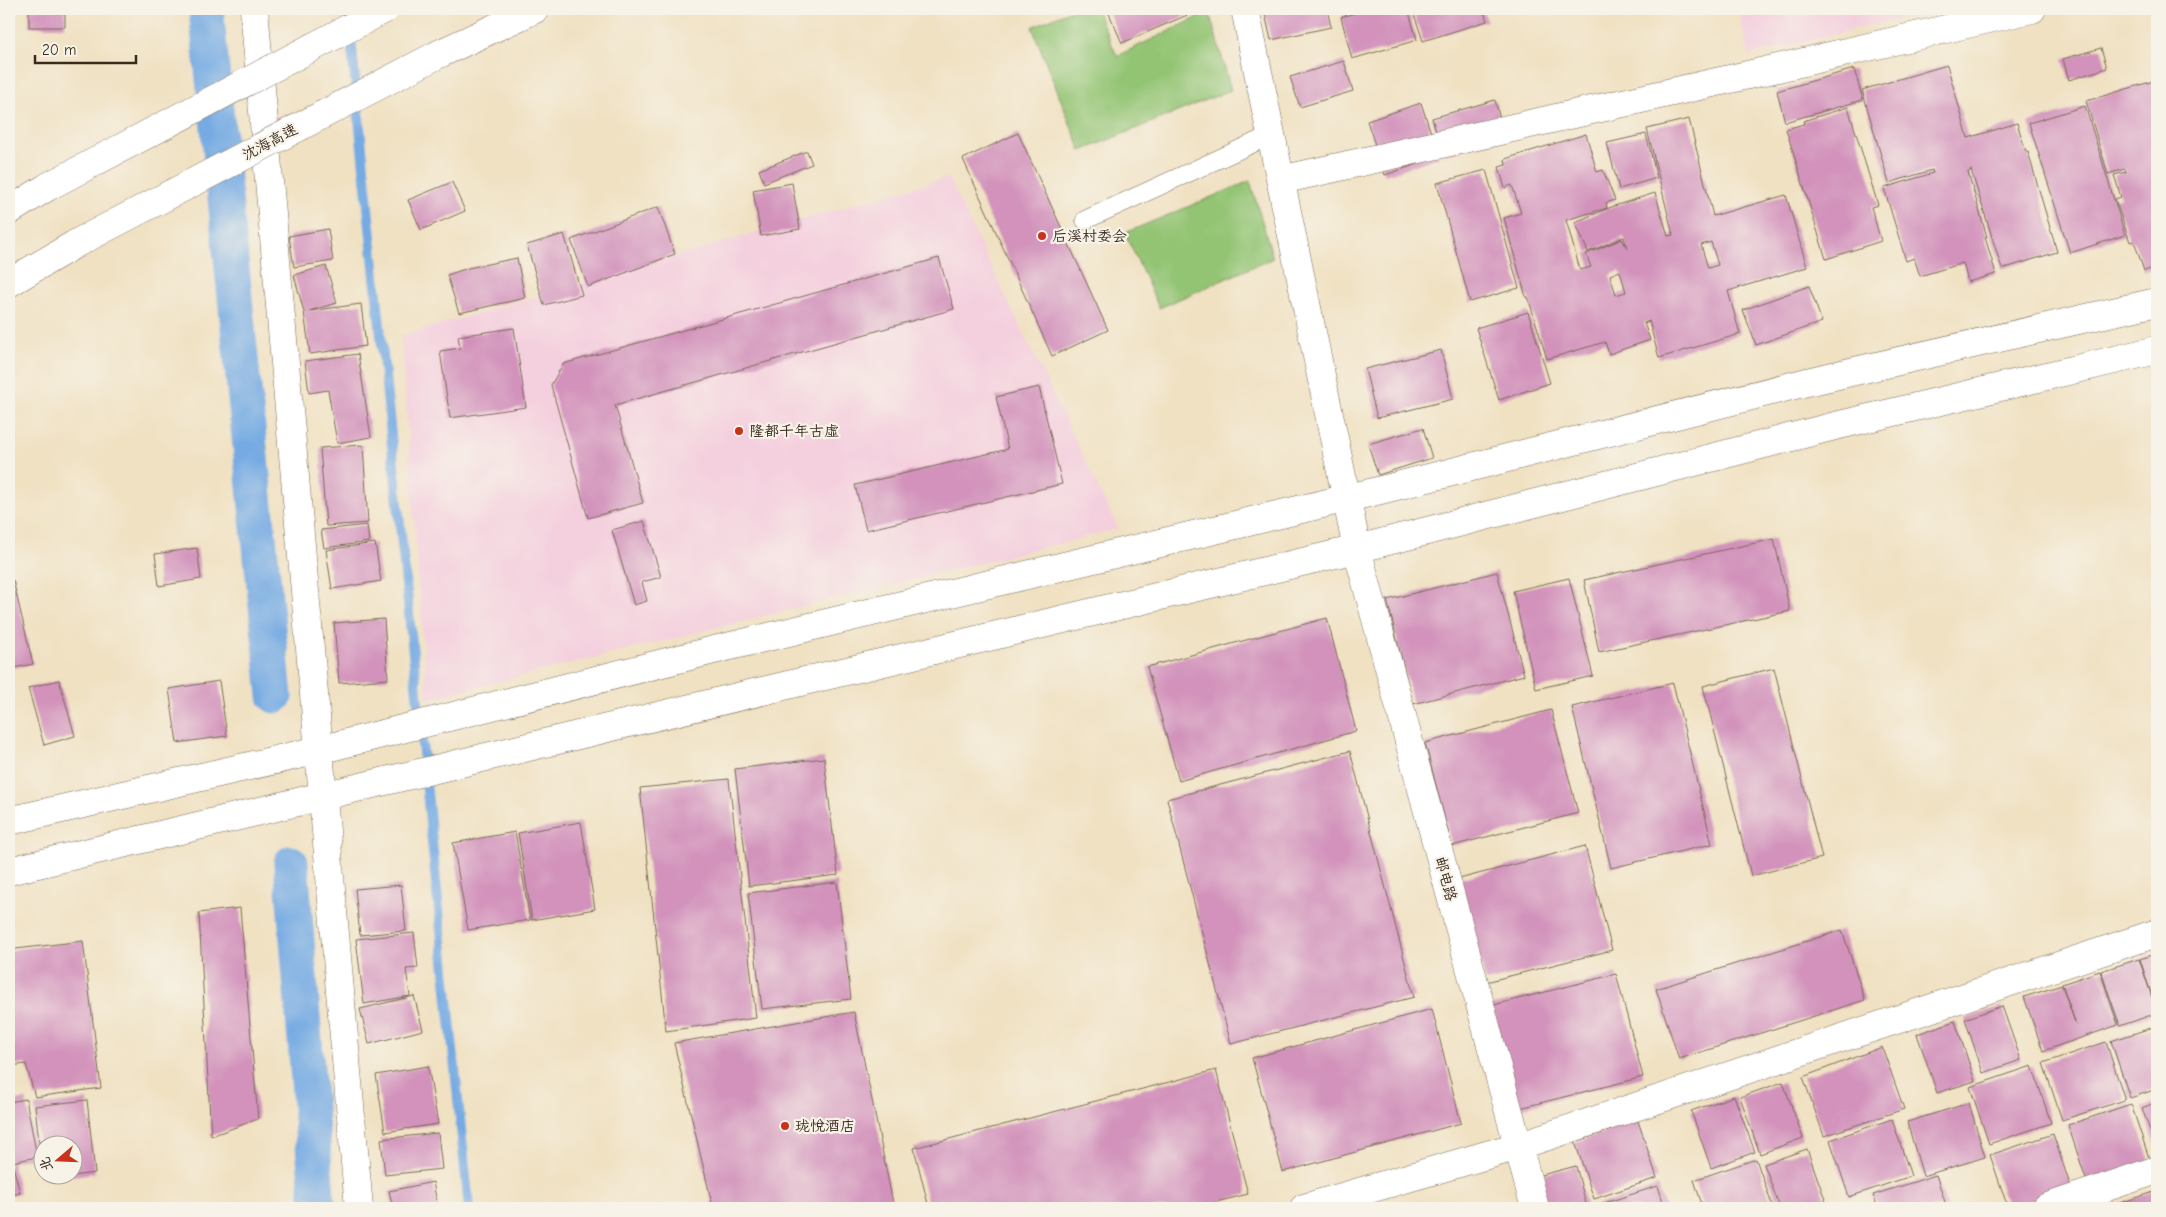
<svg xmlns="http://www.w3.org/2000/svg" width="2166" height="1217" font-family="'Comic Neue','LXGW WenKai TC',sans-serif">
	<rect width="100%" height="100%" fill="#f7f3e8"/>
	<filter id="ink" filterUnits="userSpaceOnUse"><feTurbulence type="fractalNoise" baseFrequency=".02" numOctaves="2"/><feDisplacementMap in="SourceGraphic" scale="10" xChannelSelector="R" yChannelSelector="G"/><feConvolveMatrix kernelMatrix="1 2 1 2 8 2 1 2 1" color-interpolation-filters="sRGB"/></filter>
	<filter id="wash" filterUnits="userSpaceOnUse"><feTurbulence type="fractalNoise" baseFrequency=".0096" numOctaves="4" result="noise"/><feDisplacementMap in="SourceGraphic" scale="20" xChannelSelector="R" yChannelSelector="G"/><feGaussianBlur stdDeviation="1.12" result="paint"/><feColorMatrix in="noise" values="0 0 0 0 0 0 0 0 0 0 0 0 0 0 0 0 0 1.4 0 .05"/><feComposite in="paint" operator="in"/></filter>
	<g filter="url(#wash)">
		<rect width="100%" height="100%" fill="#f0e1c2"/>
		<path fill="#f4cfde" d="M1738,9H1937L1749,55Z
			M948,177L1118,529L427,699L401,336Z"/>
		<path fill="#93c473" stroke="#677748" d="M1074,9H1096L1117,56L1209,12L1231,90L1081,151L1032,27Z
			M1250,181L1273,258L1159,308L1125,233Z"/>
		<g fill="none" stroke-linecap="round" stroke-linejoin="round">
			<path stroke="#75aae3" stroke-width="10" d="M348,9L469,1208"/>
			<path stroke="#75aae3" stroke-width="35" d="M206,9L275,696
				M291,863L318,1208"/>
		</g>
		<g id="blocks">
			<path fill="#d292bb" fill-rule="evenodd" d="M29,9H65V27H29Z
				M1107,9H1199V10L1122,43Z
				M1264,9H1327L1331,27L1271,40Z
				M1369,9H1408L1417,40L1352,59L1341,17Z
				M1419,9H1483L1487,21L1423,41L1413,11Z
				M2101,48L2107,68L2069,80L2063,59Z
				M1344,61L1353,91L1300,107L1290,77Z
				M1947,65L1968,138L2017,123L2026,152H2028L2057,252L2002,269L1971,170L1968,172L1987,237H1985L1996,274L1968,282L1963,263L1920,276L1914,258L1906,261L1884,188L1933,173L1932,170L1889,183L1862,90Z
				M1854,69L1863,100L1785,122L1777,91Z
				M2157,80V267L2144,271L2134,241L2130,242L2115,199L2121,197L2114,175L2126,172L2125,169L2108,174L2086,101Z
				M1495,100L1505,138L1443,155L1432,118Z
				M1421,103L1439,157L1385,175L1367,121Z
				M2085,106L2125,235L2070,253L2029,123Z
				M1848,107L1878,205L1871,207L1881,241L1826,259L1786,129L1804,124L1803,121Z
				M1689,119L1713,216L1786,195L1807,267L1728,291L1740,334L1659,358L1649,321L1644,323L1650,340L1609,354L1605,342L1547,359L1528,297H1526L1504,218L1521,213L1512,185L1505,188L1499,167L1506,165L1505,159L1586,134L1597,172L1603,170L1615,200L1606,203L1607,208L1566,220L1580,270L1591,267L1586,254L1622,239L1627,248L1624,237L1588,252L1575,222L1614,206L1655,193L1668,236L1673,235L1647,129ZM1711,242L1718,265L1708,268L1701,245ZM1620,271L1626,292L1616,295L1610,275Z
				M1018,133L1108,330L1052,356L963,159Z
				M1646,134L1657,178L1619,189L1607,143Z
				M807,151L812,164L764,183L759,170Z
				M1486,170L1519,288L1470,302L1437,183Z
				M452,182L465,211L421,230L408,200Z
				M792,183L800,229L761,236L753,190Z
				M658,207L675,254L588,287L571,240Z
				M328,229L333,261L294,267L289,236Z
				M564,234L582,295L544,305L527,245Z
				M517,258L525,298L459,313L447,275L468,268Z
				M939,258L954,309L615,405L643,503L588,518L551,385L563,364Z
				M326,266L337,303L309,311L361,304L366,346L310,354L304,312L294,275Z
				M1809,286L1822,322L1756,345L1743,310Z
				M1528,312L1550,383L1499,400L1476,328Z
				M514,328L526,407L450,418L440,351L460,348L458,336Z
				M1441,350L1453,399L1377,418L1365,369Z
				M358,354L371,437L337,443L328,390L309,393L305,361Z
				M1039,387L1062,484L866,530L855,485L1008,449L996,397Z
				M1423,428L1432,458L1378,475L1368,444Z
				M363,445L368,523L326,526L320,448Z
				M644,521L661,577L642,582L647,601L634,605L612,530Z
				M367,525L369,542L324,548L321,530Z
				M1774,539L1790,611L1599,652L1584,580Z
				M375,543L381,581L332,589L326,550Z
				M197,548L201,579L159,586L155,554Z
				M1497,572L1524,675L1413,704L1387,600Z
				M1569,578L1593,676L1536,689L1513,591Z
				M13,580L33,664L9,669V581Z
				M1327,618L1356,731L1179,781L1147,667Z
				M384,619L388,679L339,683L334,623Z
				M1774,668L1822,858L1751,876L1703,686Z
				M59,680L75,736L44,745L28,688Z
				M219,681L227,736L177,743L169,689Z
				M1673,683L1712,844L1611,868L1572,707Z
				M1551,710L1578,813L1452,846L1425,743Z
				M1350,751L1414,997L1231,1044L1167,799Z
				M824,758L838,875L749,886L735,769Z
				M729,779L756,1018L666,1031L640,788Z
				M581,822L595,909L532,920L518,833Z
				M515,832L530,920L468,930L453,843Z
				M1585,846L1612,950L1486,982L1459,879Z
				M837,882L851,999L762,1009L748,893Z
				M401,885L406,931L360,935L355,889Z
				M240,908L258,1119L211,1136L199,913Z
				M1842,930L1865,1000L1679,1059L1656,989Z
				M414,933L418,968L406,969L410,996L364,1004L356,939Z
				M83,941L101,1088L35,1097L26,1064L9,1066V952L16,949Z
				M2157,953V1013L2120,1026L2101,971L2139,959L2153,1000L2140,959Z
				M2100,971L2118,1025L2043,1051L2024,997L2062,985L2076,1025L2062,984Z
				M1616,974L1643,1077L1516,1109L1490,1006Z
				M414,996L423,1030L369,1044L360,1009Z
				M2002,1006L2021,1060L1983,1073L1965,1019Z
				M1432,1009L1461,1123L1283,1172L1252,1058Z
				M854,1012L894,1208H713L674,1043Z
				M1955,1021L1975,1081L1937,1093L1917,1034Z
				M2157,1026V1089L2130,1098L2111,1041Z
				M2106,1042L2125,1100L2062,1120L2043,1063Z
				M1882,1047L1904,1109L1824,1136L1803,1077Z
				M428,1066L438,1124L385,1132L376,1075Z
				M2032,1066L2051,1123L1989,1144L1970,1087Z
				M1216,1070L1248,1194L1192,1208H929L914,1148Z
				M1783,1082L1803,1138L1760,1154L1740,1097Z
				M1734,1096L1755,1152L1711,1168L1691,1111Z
				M26,1099L37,1157L12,1162L20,1193L9,1196V1102Z
				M87,1100L95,1173L72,1176V1144H42L41,1160L35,1106Z
				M2157,1102V1150L2142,1108Z
				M1969,1103L1985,1157L1923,1176L1907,1122Z
				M2131,1104L2150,1161L2087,1182L2068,1125Z
				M1892,1119L1911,1176L1849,1197L1830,1140Z
				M1638,1121L1657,1178L1594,1199L1575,1142Z
				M438,1133L442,1169L385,1175L381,1139Z
				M2053,1134L2072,1191L2020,1208H2008L1990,1155Z
				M1807,1149L1827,1205L1817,1208H1780L1764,1164Z
				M1756,1159L1773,1208H1703L1694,1180Z
				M1576,1166L1587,1208H1543L1534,1177Z
				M43,1174H71V1176L43,1179Z
				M1936,1175L1947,1208H1878L1873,1195Z
				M433,1182L438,1208H393L389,1191Z
				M1658,1186L1665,1208H1596L1595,1206Z
				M2154,1192L2157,1208H2105Z"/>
		</g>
	</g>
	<g filter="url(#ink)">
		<use href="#blocks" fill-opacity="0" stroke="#7a6a57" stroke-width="1"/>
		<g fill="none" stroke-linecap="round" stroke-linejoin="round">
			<defs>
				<path id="service" d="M1085,220L1271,135"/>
				<path id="minor" d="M1245,9L1357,549L1535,1208
					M1281,180L1739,77L2032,9
					M1304,1208L1518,1146L2157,933
					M2045,1208L2157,1170"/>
				<path id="primary" d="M254,9L359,1208
					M9,821L319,750L718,649L1373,492L1807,382L2157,302
					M9,871L1357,549L1835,426L2157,350"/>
				<path id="motorway" d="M439,54L535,9
					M9,211L49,186
					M9,283L77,243"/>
			</defs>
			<use href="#service" stroke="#7a6a57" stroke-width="19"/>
			<use href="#minor" stroke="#7a6a57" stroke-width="29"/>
			<use href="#primary" stroke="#7a6a57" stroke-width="29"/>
			<use href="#motorway" stroke="#7a6a57" stroke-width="29"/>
			<use href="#service" stroke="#fff" stroke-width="18"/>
			<use href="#minor" stroke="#fff" stroke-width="28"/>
			<use href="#primary" stroke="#fff" stroke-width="28"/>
			<use href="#motorway" stroke="#fff" stroke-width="28"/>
			<defs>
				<path id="motorway-bridge" d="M49,186L385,9
					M77,243L439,54"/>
			</defs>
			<use href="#motorway-bridge" stroke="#7a6a57" stroke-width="29" stroke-linecap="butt"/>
			<use href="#motorway-bridge" stroke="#fff" stroke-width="28"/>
		</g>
	</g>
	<g fill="#c8321e" stroke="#f7f3e8" stroke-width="2">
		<circle cx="1042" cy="236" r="5"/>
		<circle cx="739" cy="431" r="5"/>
		<circle cx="785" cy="1126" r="5"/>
	</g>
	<g text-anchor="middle" stroke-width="4.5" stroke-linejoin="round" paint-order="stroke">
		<g font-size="15" fill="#3b2a1e" stroke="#f7f3e8">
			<text transform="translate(270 142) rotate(-28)" y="5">沈海高速</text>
			<text transform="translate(1446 879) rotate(75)" y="5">邮电路</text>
		</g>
		<g font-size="15" fill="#3b2a1e" stroke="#f7f3e8" text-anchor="start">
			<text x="1052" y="241">后溪村委会</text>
			<text x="749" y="436">隆都千年古虚</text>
			<text x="795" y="1131">珑悦酒店</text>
		</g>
	</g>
	<rect width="2166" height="1217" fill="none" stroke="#f7f3e8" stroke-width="30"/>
	<g transform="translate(58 1160) rotate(251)"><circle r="24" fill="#f7f3e8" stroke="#aca397"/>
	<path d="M0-4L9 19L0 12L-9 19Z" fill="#c8321e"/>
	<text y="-8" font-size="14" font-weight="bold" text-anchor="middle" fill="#3b2a1e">北</text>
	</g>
	<path d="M35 55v8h101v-8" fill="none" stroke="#3b2a1e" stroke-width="2.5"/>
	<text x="42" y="55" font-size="15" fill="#3b2a1e" stroke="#f7f3e8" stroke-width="4" paint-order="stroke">20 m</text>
</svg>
